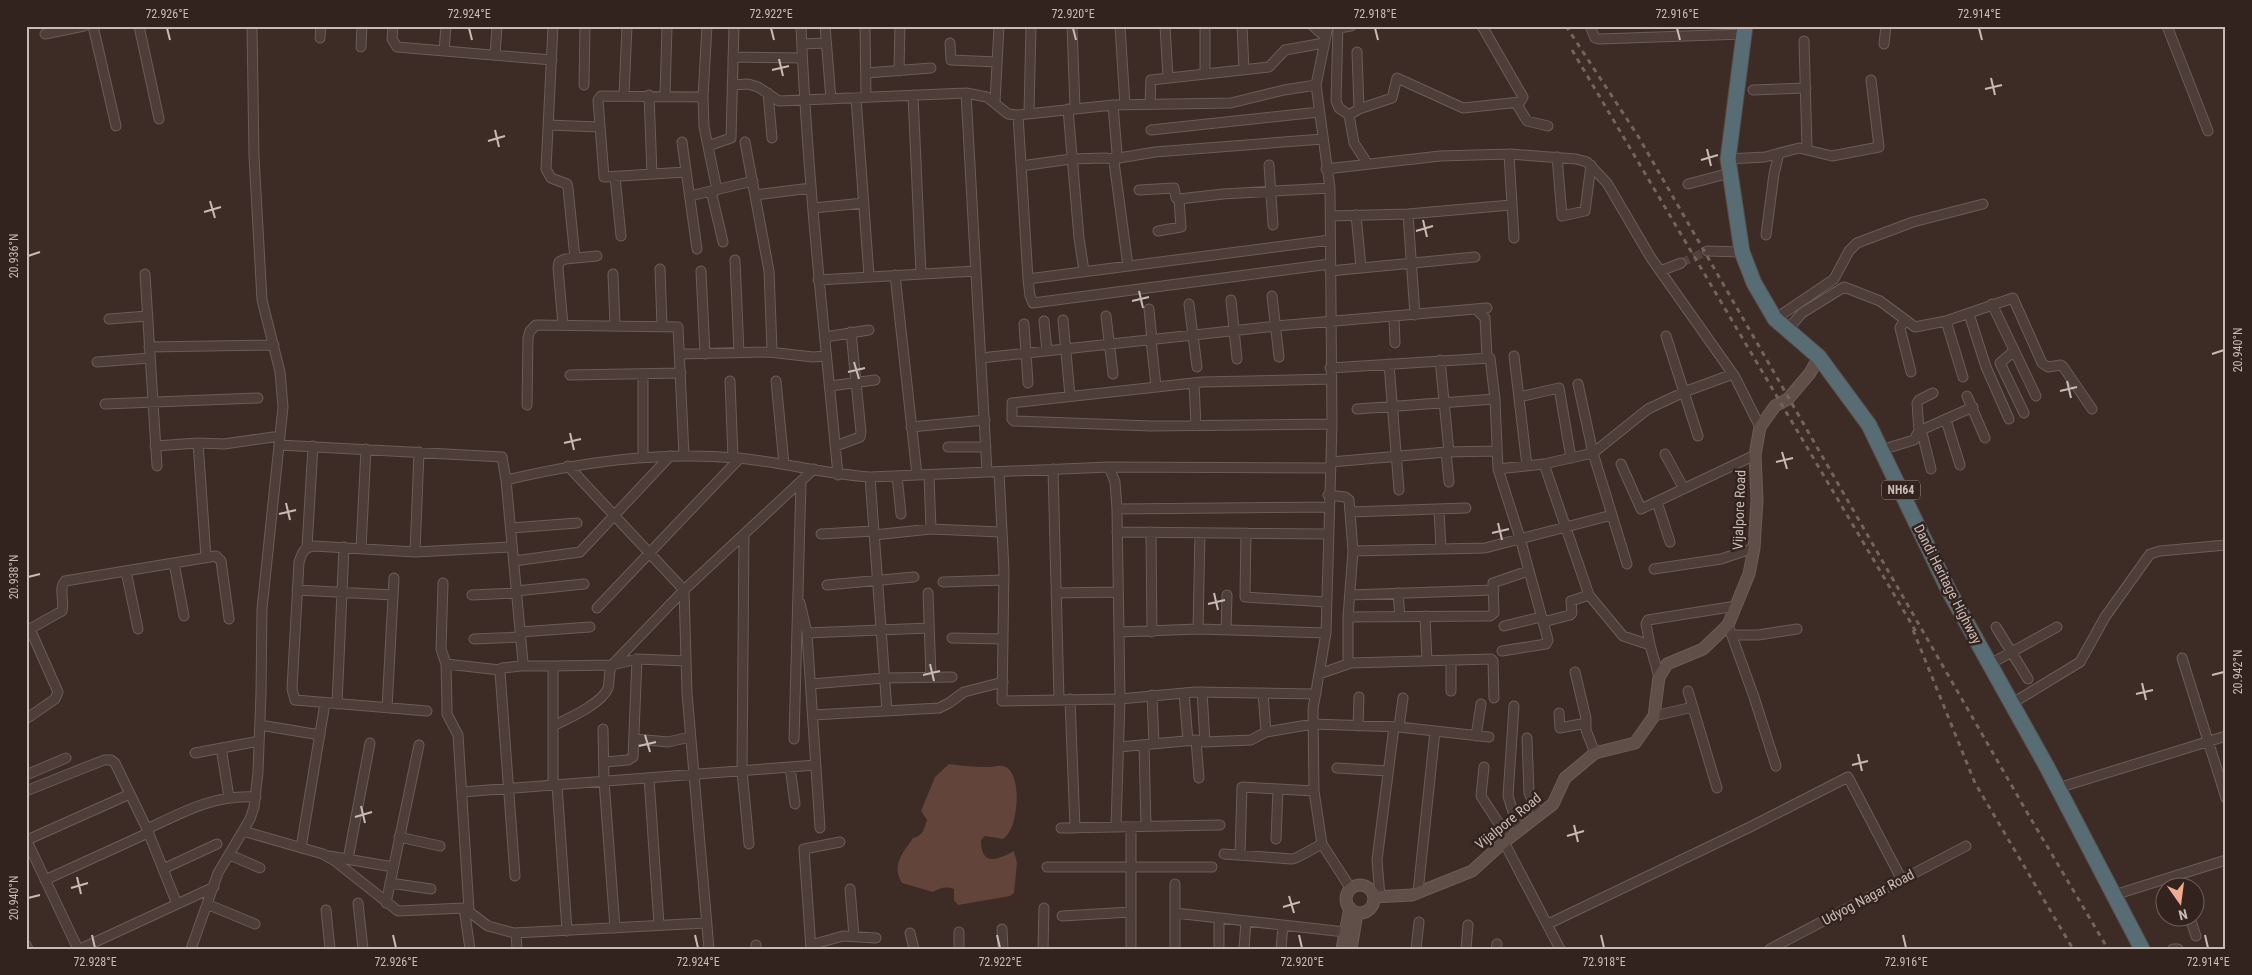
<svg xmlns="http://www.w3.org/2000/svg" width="2252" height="975" font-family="'Roboto Condensed',sans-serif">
	<rect width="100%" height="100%" fill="#3d2b26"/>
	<path fill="#63443a" d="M949,764C962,766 974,767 988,767C992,767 999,765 1003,766C1017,769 1018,797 1016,808C1015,818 1012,833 1003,839L985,836L981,840C981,867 997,860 1014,851L1017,863L1014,893L1010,896L958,905L954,900V889C947,886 939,888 933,892L902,883C891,865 903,853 913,838C923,836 924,829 927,820L921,811L935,777Z"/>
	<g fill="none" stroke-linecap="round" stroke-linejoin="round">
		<path stroke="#52413c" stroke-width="9" stroke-dasharray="9 4.5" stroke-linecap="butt" d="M1681,263L1707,251"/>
		<defs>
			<path id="street" d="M93,26L116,126
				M139,26L159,119
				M393,26L392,39L397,47L552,60
				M553,26L546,169L551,178L567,184L568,188L575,258
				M707,26L703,97L704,127L717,190
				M801,26C807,176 824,326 838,475
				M825,26L831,99
				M865,26L866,97
				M1072,26L1075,108
				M1120,26L1125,105
				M1165,26L1168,77
				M1205,26V74
				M1242,26L1244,70
				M1313,26L1324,36
				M1328,26L1316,85L1330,188L1332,424L1326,633L1313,709L1314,791L1322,844L1351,889
				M1338,26L1336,101L1339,108L1349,115L1354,143L1367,163
				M1590,26L1595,38L1599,39L1744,34
				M2167,26L2208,131
				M1338,28L1351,26
				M45,34L84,26
				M320,38L321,26
				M1804,41L1807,148
				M950,43L951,60L997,62
				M802,44L826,43
				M1884,44L1886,26
				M361,47L362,26
				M444,51L446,26
				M1357,52L1359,109
				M495,55L497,26
				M733,57L802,58
				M899,71L900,26
				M866,73L931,68
				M584,85L585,26
				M732,85L748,84L758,87L779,101L966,93L987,97L1008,114L1018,115L1113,105L1231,103L1284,90L1316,85
				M1753,90L1806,88
				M768,93L772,138
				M966,93L987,472
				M624,95L627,26
				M649,95L652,174
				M913,95L921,274
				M665,96L667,26
				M856,98L869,276
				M995,103L999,26
				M1516,103L1527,121L1548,126
				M1150,104L1151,80L1269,67L1285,50L1324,43
				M1113,105L1117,153L1114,162L1128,266
				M1068,109L1079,238L1084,271
				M1029,113L1031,26
				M1018,115L1028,279L1030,296L1033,303L1330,264
				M1349,115L1359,109L1392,98L1397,78L1463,108L1520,102L1523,97L1482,26
				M548,125L599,127
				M1151,130L1319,112
				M682,142L697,249
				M708,146L731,138L734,26
				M1509,154L1514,238
				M1557,157L1562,216L1585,211L1591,165
				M1728,159L1765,157L1799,148L1832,156L1879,147L1871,80
				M1269,165L1273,225
				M1021,166L1071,159L1105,158L1113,159L1155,152L1323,139
				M1326,169L1440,156L1509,154L1576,159L1587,162L1607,183L1651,258L1735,377L1760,427
				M686,172L604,177L598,100L601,96L703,97
				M615,177L621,236
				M1688,184L1730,173
				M1139,190L1174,188L1176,198L1179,199L1223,194L1330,188
				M711,191L723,242
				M755,195L811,188
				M690,196L753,181
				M813,208L864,203
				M1408,214L1415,315
				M1356,215L1361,267
				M1330,216L1408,214L1511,205
				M1158,231L1181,227L1179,199
				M1766,235L1774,174L1779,153
				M1707,251L1742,252
				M735,260L739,353
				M660,269L662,326
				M701,271L705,354
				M1330,271L1475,257
				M1660,271L1681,263
				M145,274L157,466
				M613,274L615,325
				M895,275L917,475
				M1028,279L1330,240
				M818,280L976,271
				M1272,296L1279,357
				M1231,300L1237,359
				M1189,304L1197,367
				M1992,304L2036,396
				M1149,309L1152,340
				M1476,309L1485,318L1487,357
				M1969,314L1986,367L2009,419
				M1106,316L1113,374
				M1394,316L1395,343
				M109,319L148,316
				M1775,319L1834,279L1849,251L1857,243L1913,222L1983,204
				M1063,320L1070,396
				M1905,320L1900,328L1911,372
				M1044,321L1047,351
				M1946,321L1963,377
				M1024,324L1028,383
				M563,325L558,268L559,262L565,259L597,256
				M1787,330L1802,313L1844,287L1880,301L1915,327L1946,321L2013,298L2042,363L2048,367L2061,365L2064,368L2092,409
				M1666,336L1698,436
				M825,337L869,330
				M1151,340L1156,386
				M149,347L274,345
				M2014,351L2000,363L2024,413
				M769,352L813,357L826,356
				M680,354L769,352L772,350L769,271L745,142
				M1514,356L1527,466
				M981,358L1276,326L1487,308
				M1440,360L1449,452
				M97,362L150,358
				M1389,364L1399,490
				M1330,368L1490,358L1495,399L1498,469L1520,538L1548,640L1546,644L1502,651
				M570,375L681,373
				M1332,379L1202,382L1012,403V419L1014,421L1151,426L1332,424
				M730,381L733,458
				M776,381L784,464
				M1194,383L1196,426
				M1578,384L1593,453L1627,564
				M830,386L875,380
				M1967,396L1985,438
				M1519,397L1559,388L1571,458
				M105,404L258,398
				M527,405L528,338L530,331L536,325L678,327L684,456
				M1357,409L1495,399
				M1946,420L1960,465
				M911,427L985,420
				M198,443L206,557
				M279,445L502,457L506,480L523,662L521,666L502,668L500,672L515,876
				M155,446L198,443L224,444L280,436
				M836,446L860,437L861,432L851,332
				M948,447H986
				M1881,450L1914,440L1919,431L1973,407
				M1446,452L1449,482
				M1665,454L1684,489
				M643,457V374
				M1331,462L1446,452L1497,451
				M1544,464L1589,595L1623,636L1650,645L1659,677
				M1621,464L1641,509L1755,455
				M568,466L684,590L687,693L709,949
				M1109,467L1115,482L1117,509L1120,699L1116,826
				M1053,469L1059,699
				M1498,469L1544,464L1593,453L1648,409L1684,392L1733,374
				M1931,469L1923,437L1919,431L1917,403L1919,400L1933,393
				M999,472L1004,570L1002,701L1120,699L1195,692L1316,694
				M929,475L931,529
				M897,476L901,514
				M870,477L887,711
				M506,480C583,462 659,451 737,458C782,462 825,474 870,477L1109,467L1330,468
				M1328,495L1345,497L1349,500L1353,551L1348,617V664
				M1657,502L1670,542
				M1117,509L1328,507
				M1439,509L1441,549
				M1350,512L1466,508
				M511,528L577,523
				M1117,532L1327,534
				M1151,532L1152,632
				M1246,533L1245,597L1327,602
				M821,534L873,531
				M744,535L742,771L749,844
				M874,535L931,529L1001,532
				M307,547L313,446
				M361,548L366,449
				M1353,551L1485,548L1612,515
				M415,552L419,452
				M514,561L580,552L670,456
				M174,563L184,616
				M1654,569L1721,559L1754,548
				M126,571L138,629
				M943,582L1004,580
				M443,583L441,649L446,664L447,705V714L458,735L469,910
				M827,585L914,577
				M297,590L393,595
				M516,591L584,584
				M928,593L931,677
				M1056,593L1118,592
				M1398,593L1400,617
				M472,595L517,593
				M1350,595L1494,590
				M800,603L807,633L820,828
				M597,608L740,458
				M1425,616L1427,661
				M1348,617L1490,616L1494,613L1493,583L1528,571
				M1543,622L1570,615L1572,613L1571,601L1589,595
				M1728,625L1754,697L1776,766
				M1504,626L1541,617
				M1996,627L2028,679
				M1198,629L1200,533
				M1226,630L1227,595
				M26,631L62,611C65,601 58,589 65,581L216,556L221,561L229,619
				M520,632L590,627
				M1119,632L1198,629L1326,633
				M807,633L929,628
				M1732,635H1758L1797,629
				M952,638L1003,639
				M474,639L521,637
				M1650,645L1646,624L1648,620L1736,606
				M2182,658L2226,798
				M1451,660V691
				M446,664L500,670
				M1990,664L2057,627
				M521,666H553V785
				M553,666L612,665L637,659L686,661
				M1575,672L1586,718V730L1595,753
				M1319,674L1351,663L1491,659L1493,661L1494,698
				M811,684L884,678L952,677
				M1688,691L1717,788
				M1202,692L1205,742
				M1184,693L1188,741
				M1263,693L1266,732
				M1152,695L1154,744
				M1070,699L1075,828
				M337,704L344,547
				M2011,704L2080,662L2105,617L2150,554L2160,551L2226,545
				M1514,706L1508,796L1519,831
				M387,708L394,578
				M427,711L295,700L292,689L299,562C302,553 304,547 314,546L415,552L512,547
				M1559,713L1560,728L1586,723
				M813,715L939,708L949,703L964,692L1003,682
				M1654,716L1693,707
				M26,719L55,699L58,692L30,629
				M260,725L320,735
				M553,726C567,719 602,704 608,688C610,681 608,673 612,665L684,590L814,469
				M1358,726L1359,697
				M1399,727L1403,698
				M603,729L604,781L615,928
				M1476,736L1481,704
				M1527,738L1529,793L1539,815
				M635,739L668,742L690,737
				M794,739L801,482
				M1196,740L1199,778
				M1144,745L1146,826
				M1119,747L1196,740L1205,742L1251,740L1266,732L1313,724L1399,727L1489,737
				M221,748L229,797
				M195,753L259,741
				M604,762L628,760L633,757L637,659
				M790,767L795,804
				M1484,767L1481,796L1509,839
				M1337,768L1388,771
				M26,775L66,758
				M649,778L659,925
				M557,785L567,931
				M2058,788L2226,736
				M26,791L104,760H111L115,763L147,829L177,904
				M462,792L816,765
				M1061,828L1220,825
				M147,829C183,812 215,794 256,797
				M243,831L323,854L335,861L398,911L464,908L488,926L514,933L706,923
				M399,837L440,846
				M26,839L78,949
				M1276,839L1278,789
				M27,840L130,794
				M1504,842L1560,949
				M301,848L325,703
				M1224,854L1292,859L1296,858L1322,844
				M230,855L260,868
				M1240,855L1242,787L1314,791
				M329,856L393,867
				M348,859L370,743
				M1047,867H1212
				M163,869L217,844
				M2177,875L2181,888
				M45,880L148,833
				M390,883L431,889
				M850,889L854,936
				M1418,892L1435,731
				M2114,895L2226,860
				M1380,897L1377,860L1394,727
				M358,903L363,949
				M386,903L419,745
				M209,905L255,924
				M464,908L470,949
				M326,910L330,949
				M1175,913L1345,932
				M1062,916L1131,912
				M1219,918V949
				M2190,918L2196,936
				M1548,924L1750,827L1848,777L1902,880
				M1002,929L1003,949
				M516,933L517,949
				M910,933L914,949
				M26,945L28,949
				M756,945V949
				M811,945L843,936L876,938
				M80,949L214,887
				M191,949L218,873L250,819L254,807L258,772L261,693L262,609L283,407L280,372L262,300L254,156L252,26
				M811,949L804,849L840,842
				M959,949V932
				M1043,949L1044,908
				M1131,949V827
				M1175,949V884
				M1244,949L1246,921
				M1281,949L1283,925
				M1416,949L1419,922
				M1466,949L1468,925
				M1496,949L1497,944
				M1770,949L1966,846
				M2173,949H2178"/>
			<path id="secondary" d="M1346 899a14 14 0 1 1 28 0a14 14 0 1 1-28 0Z
				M1374,897L1412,895L1472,871L1504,842L1553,804L1565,778L1595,753L1635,743L1654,716L1659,677L1667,664L1703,649L1728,625L1749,574L1754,548L1757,500L1755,455L1760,427L1775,406L1788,399L1810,373L1819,357
				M1342,949L1350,908
				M1351,949L1357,913"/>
			<path id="highway" d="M1745,26L1728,159L1742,252L1754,283L1775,319L1819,357L1869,425L1949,591L2047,767L2142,949"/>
		</defs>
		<use href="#street" stroke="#6b5c58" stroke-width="11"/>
		<use href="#secondary" stroke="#6b5c58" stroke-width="13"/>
		<use href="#highway" stroke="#584945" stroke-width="17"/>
		<use href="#street" stroke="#4e3e3a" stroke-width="9"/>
		<use href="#secondary" stroke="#604f48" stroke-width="11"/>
		<use href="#highway" stroke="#576c73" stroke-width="15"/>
		<path stroke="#74625c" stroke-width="3" stroke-dasharray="5 5" stroke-linecap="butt" d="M1566,26L1638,136L2028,814L2108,949
			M1572,50L1918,635
			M1913,630L1975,783L2073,949"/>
	</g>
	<path fill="none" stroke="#c8bbb6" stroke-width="2" d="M167,28L170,40M469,28L472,40M771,28L774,40M1073,28L1076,40M1375,28L1378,40M1677,28L1680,40M1979,28L1982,40M779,59L783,76M772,70L789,66M1991,78L1995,95M1985,89L2002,85M495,130L499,147M488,141L505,136M1707,149L1711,166M1701,160L1718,155M210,201L215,218M204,212L221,207M1423,220L1427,237M1416,231L1433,226M28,256L40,252M1139,291L1143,308M1132,301L1149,297M2212,354L2224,350M854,362L859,379M848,372L865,368M2067,381L2071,398M2060,391L2077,387M570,433L574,450M564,443L581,439M1782,452L1787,469M1776,462L1793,458M286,503L290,520M279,514L296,510M1498,523L1502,540M1492,533L1509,529M28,577L40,574M1214,593L1218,610M1208,604L1225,600M930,664L934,681M923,675L940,671M2212,675L2224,672M2142,683L2146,700M2136,694L2153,690M645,735L650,752M639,746L656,742M1858,754L1862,771M1852,765L1868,761M361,806L365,823M355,817L372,812M1574,825L1578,842M1567,836L1584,831M77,877L81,894M71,888L88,883M1289,896L1294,913M28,898L40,895M1283,907L1300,902M92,935L95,948M393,935L396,948M695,935L698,948M997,935L1000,948M1299,935L1302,948M1601,935L1604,948M1903,935L1906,948M2205,935L2208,948"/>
	<g text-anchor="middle" stroke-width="5" stroke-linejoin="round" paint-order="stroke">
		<rect fill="#33231f" stroke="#9b8d89" stroke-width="1" x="1882" y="480.5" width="38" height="19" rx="4"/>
		<g font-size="12" font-weight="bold" fill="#c8bbb6">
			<text x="1901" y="494">NH64</text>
		</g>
		<g font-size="14" fill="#c8bbb6" stroke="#33231f">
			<text transform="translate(1739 510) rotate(-88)" y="5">Vijalpore Road</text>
			<text transform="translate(1948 584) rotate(63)" y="5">Dandi Heritage Highway</text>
			<text transform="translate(1508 821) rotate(-39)" y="5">Vijalpore Road</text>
			<text transform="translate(1868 897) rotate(-28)" y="5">Udyog Nagar Road</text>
		</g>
	</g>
	<rect width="2252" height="975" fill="none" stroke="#33231f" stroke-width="55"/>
	<g transform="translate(2180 902) rotate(166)"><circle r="24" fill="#33231f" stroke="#6f605b"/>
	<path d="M0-4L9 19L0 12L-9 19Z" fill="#f2aa91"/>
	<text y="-8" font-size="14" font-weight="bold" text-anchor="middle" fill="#c8bbb6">N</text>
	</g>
	<rect x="28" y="28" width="2196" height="920" fill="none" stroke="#c8bbb6" stroke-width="2"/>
	<g font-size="12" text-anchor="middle" fill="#c8bbb6">
		<text x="167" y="18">72.926°E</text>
		<text x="469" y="18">72.924°E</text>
		<text x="771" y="18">72.922°E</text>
		<text x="1073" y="18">72.920°E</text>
		<text x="1375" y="18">72.918°E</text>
		<text x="1677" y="18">72.916°E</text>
		<text x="1979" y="18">72.914°E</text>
		<text transform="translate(14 256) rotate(-90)" y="4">20.936°N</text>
		<text transform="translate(2238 350) rotate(-90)" y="4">20.940°N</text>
		<text transform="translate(14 577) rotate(-90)" y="4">20.938°N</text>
		<text transform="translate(2238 672) rotate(-90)" y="4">20.942°N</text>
		<text transform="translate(14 898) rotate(-90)" y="4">20.940°N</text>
		<text x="95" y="966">72.928°E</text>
		<text x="396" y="966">72.926°E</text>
		<text x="698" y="966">72.924°E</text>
		<text x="1000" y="966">72.922°E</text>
		<text x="1302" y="966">72.920°E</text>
		<text x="1604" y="966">72.918°E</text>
		<text x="1906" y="966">72.916°E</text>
		<text x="2208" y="966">72.914°E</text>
	</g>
</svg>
